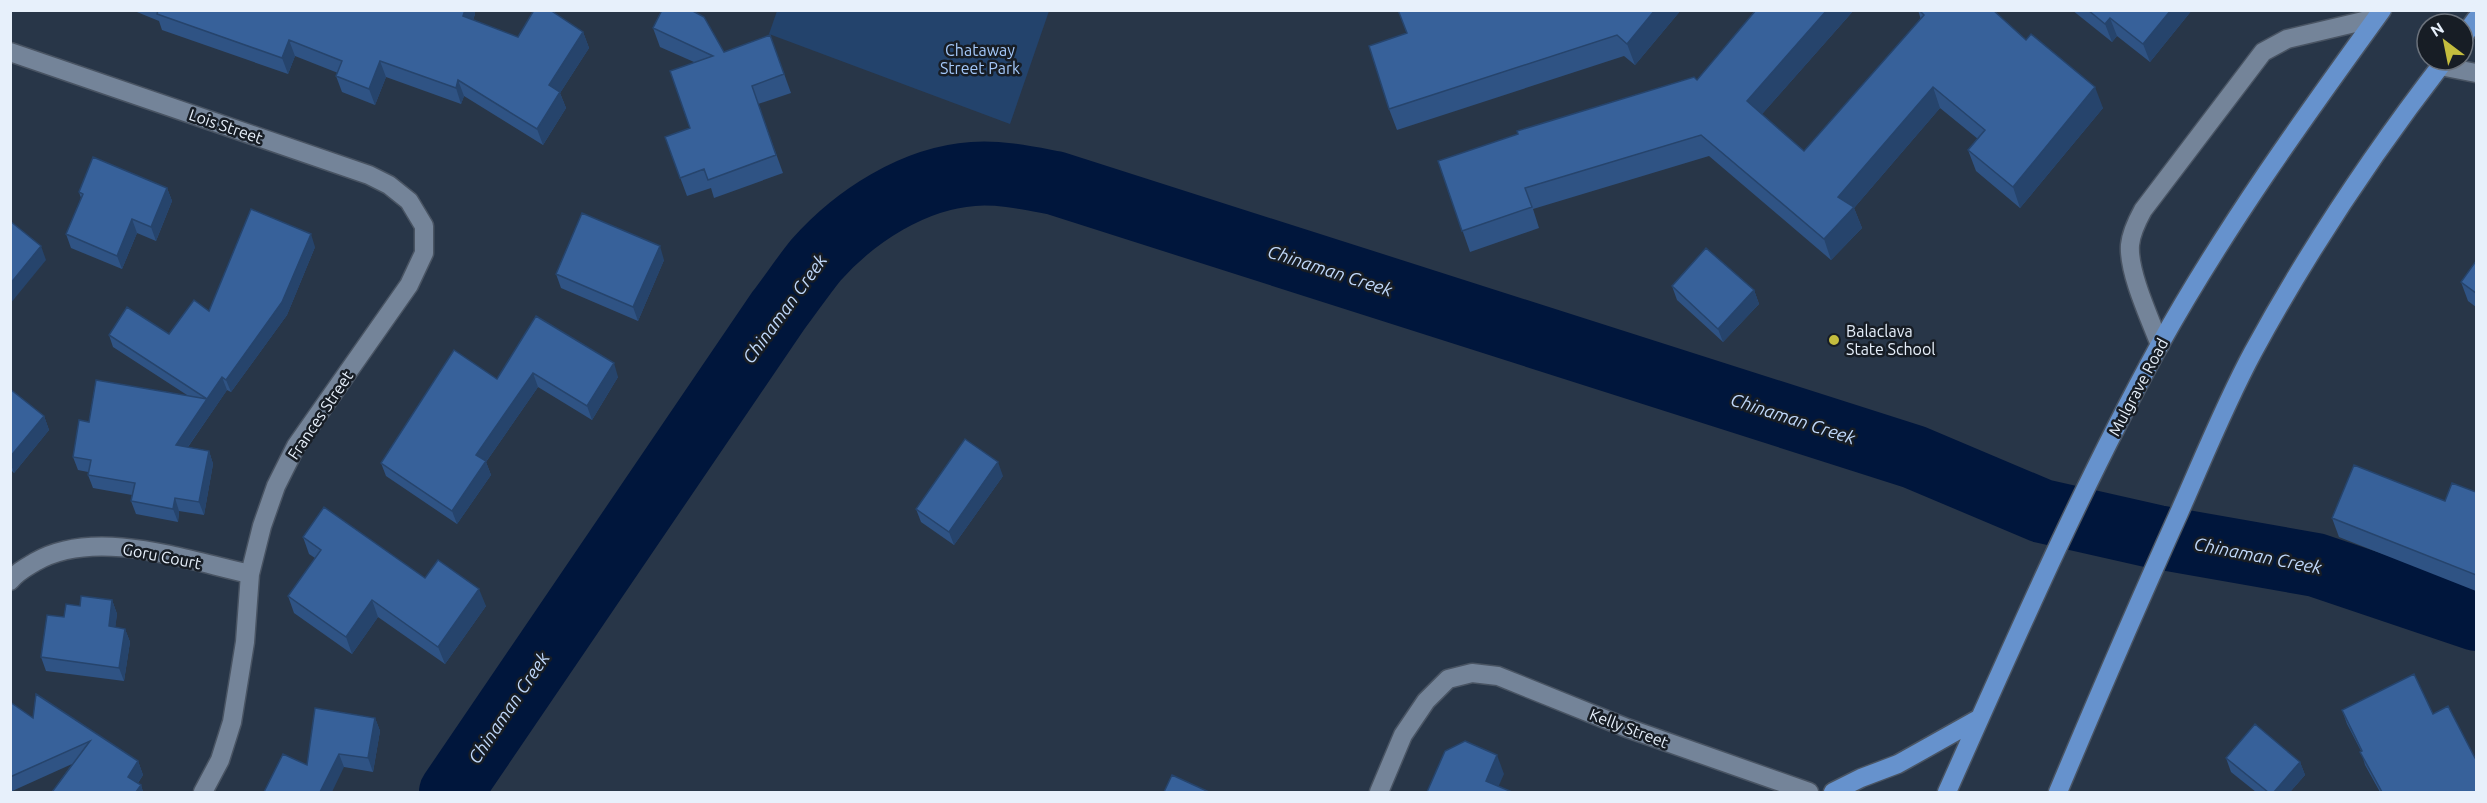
<svg xmlns="http://www.w3.org/2000/svg" width="2487" height="803" font-family="Ubuntu,sans-serif">
	<rect width="100%" height="100%" fill="#283648"/>
	<path fill="#23436c" d="M777,11L778,10L1049,11L1010,124L769,34Z"/>
	<g fill="none" stroke-linecap="round" stroke-linejoin="round">
		<path stroke="#00163c" stroke-width="64" d="M451,792L778,311C791,294 803,276 816,260C855,216 914,178 973,174C1001,172 1028,178 1055,183L1914,457L2042,511L2157,537L2316,565L2476,619"/>
		<defs>
			<path id="service" d="M2160,345C2150,319 2128,272 2130,245C2131,233 2137,221 2143,210L2263,52L2287,39L2376,18"/>
			<path id="minor" d="M10,52L369,175L389,185L409,201L424,226V253L409,285L296,446L276,486L262,526L250,574L245,642L232,722L220,760L203,792
				M2440,66L2476,73
				M10,581C17,572 25,568 35,562C95,527 186,560 250,574
				M1379,792L1403,735L1426,701L1448,679L1472,673L1498,676L1627,728L1809,792"/>
			<path id="primary" d="M2463,37L2476,19
				M1833,792L1861,778L1898,764L1980,718
				M1947,792C2014,642 2080,490 2159,346C2224,229 2303,119 2382,10
				M2058,792C2097,699 2137,606 2179,513C2203,459 2225,404 2253,352C2309,249 2373,153 2445,60"/>
		</defs>
		<use href="#service" stroke="#495463" stroke-width="21"/>
		<use href="#minor" stroke="#495463" stroke-width="21"/>
		<use href="#primary" stroke="#495463" stroke-width="21"/>
		<use href="#service" stroke="#748499" stroke-width="18"/>
		<use href="#minor" stroke="#748499" stroke-width="18"/>
		<use href="#primary" stroke="#6692cd" stroke-width="18"/>
	</g>
	<path fill="#2f5384" d="M132,10H474L475,14L473,20L518,37L583,32L589,48L560,93L566,108L543,145L464,96L461,104L386,77L375,105L342,92L336,76L338,73L295,56L288,74L162,30L159,21Z
		M1398,10H1681L1635,65L1624,56L1397,130L1389,109L1407,34Z
		M1756,10H1854L1762,114L1804,151L1921,20L1918,10H1993L2103,108L2020,208L1976,171L1968,150L1978,139L1940,108L1854,208L1862,228L1831,260L1709,156L1533,209L1539,228L1470,252L1438,161L1697,80Z
		M2072,10H2192L2150,62L2117,36L2112,42Z
		M653,28L724,52L770,35L791,93L758,104L783,173L714,198L711,188L687,196L665,137L690,128L694,62L660,47Z
		M167,188L172,201L156,241L137,233L122,269L71,248L66,234L81,198L79,192Z
		M315,247L287,315L231,392L227,390L188,447L209,451L213,464L204,515L179,511L178,522L136,514L131,501L132,495L93,488L88,475V472L78,470L73,457L89,422L187,395L113,347L109,335L169,334Z
		M664,260L638,321L561,288L556,274Z
		M2476,261V307L2468,301L2461,282Z
		M1672,286L1754,290L1759,304L1723,342L1677,300Z
		M536,316L618,377L592,420L538,387L486,462L491,475L457,524L386,476L381,463L497,379Z
		M10,389L44,416L49,430L14,473L10,469Z
		M1003,476L954,545L921,522L916,509Z
		M2476,492V591L2339,537L2332,518L2445,501Z
		M303,537L425,578L486,606L445,664L378,617L352,654L294,613L288,596L315,558L309,554Z
		M112,600L117,614L115,627L125,629L130,642L124,681L46,671L41,657L64,617L80,606Z
		M10,702L33,718L138,761L143,775L138,783L141,785L143,792H52L72,764L10,792Z
		M2342,710L2433,714L2475,758L2476,792H2380L2365,765L2361,751L2347,724Z
		M375,718L380,731L373,772L344,767L307,765Z
		M2226,758L2300,762L2305,775L2290,792H2256L2231,772Z"/>
	<path fill="#26446c" d="M465,10H474L475,14L469,32L463,16Z
		M1655,10H1681L1635,65L1627,44Z
		M1827,10H1854L1755,122L1747,101Z
		M2171,10H2192L2150,62L2143,44Z
		M2110,18L2117,36L2112,42L2105,24Z
		M583,32L589,48L560,93L566,108L543,145L537,129L549,85Z
		M289,40L295,56L288,74L282,58Z
		M380,61L386,77L375,105L369,89Z
		M458,80L464,96L461,104L456,88Z
		M1933,87L1940,108L1854,208L1862,228L1831,260L1824,239L1838,197Z
		M2095,87L2103,108L2020,208L2013,187Z
		M167,188L172,201L156,241L151,227Z
		M132,219L137,233L122,269L117,256Z
		M311,234L315,247L287,315L231,392L226,380Z
		M41,246L46,260L10,304V284Z
		M660,246L664,260L638,321L633,307Z
		M1754,290L1759,304L1723,342L1718,329Z
		M614,363L618,377L592,420L587,406Z
		M533,373L538,387L486,462L491,475L457,524L452,511L476,455Z
		M222,377L227,390L212,412L207,399Z
		M207,399L212,412L180,458L176,445Z
		M44,416L49,430L14,473L10,462V457Z
		M209,451L213,464L204,515L199,502Z
		M998,462L1003,476L954,545L949,532Z
		M175,498L179,511L178,522L173,509Z
		M479,589L486,606L445,664L438,647Z
		M112,600L117,614L114,639L109,626Z
		M372,600L378,617L352,654L346,637Z
		M125,629L130,642L124,681L119,668Z
		M375,718L380,731L373,772L368,758Z
		M339,754L344,767L332,792H320Z
		M1497,755L1504,774L1496,792L1486,781Z
		M138,761L143,775L133,790L128,777Z
		M2300,762L2305,775L2290,792H2274Z
		M141,785L143,792H136Z"/>
	<path fill="#37619a" stroke="#26446c" stroke-width="1.5" d="M158,10H465L463,16L518,37L534,10H550L583,32L549,85L560,92L537,129L458,80L456,88L380,61L369,89L336,76L342,61L289,40L282,58L157,14Z
		M662,10H691L704,17L724,52L770,35L784,74L752,86L776,155L708,180L704,169L680,178L665,137L690,128L670,71L713,56L653,28Z
		M1398,10H1655L1627,44L1617,35L1389,109L1369,46L1407,33Z
		M1756,10H1827L1747,101L1804,151L1924,15L1919,10H1993L2026,40L2031,34L2095,87L2013,187L1968,150L1985,130L1933,87L1838,197L1854,207L1824,239L1701,135L1525,188L1532,207L1462,231L1438,161L1518,134L1517,131L1694,77L1697,80Z
		M2088,10H2171L2143,44L2110,18L2105,24Z
		M93,157L167,188L151,227L132,219L117,256L66,234L83,194L79,192Z
		M251,209L311,234L282,302L226,380L222,377L207,399L109,335L127,307L169,334L194,300L209,311Z
		M582,213L660,246L633,307L556,274Z
		M10,221L41,246L10,284Z
		M1706,248L1754,290L1718,329L1672,286Z
		M2476,261V293L2461,282Z
		M536,316L614,363L587,406L533,373L476,455L486,461L452,511L381,463L454,350L497,379Z
		M96,380L207,399L176,445L209,451L199,502L175,498L173,509L131,501L135,483L88,475L91,460L73,457L79,420L89,422Z
		M10,389L44,416L10,457Z
		M965,439L998,462L949,532L916,509Z
		M2354,465L2445,501L2452,483L2476,492V575L2332,518Z
		M324,507L425,578L438,560L479,589L438,647L372,600L346,637L288,596L321,550L303,537Z
		M81,596L112,600L109,626L125,629L119,668L41,657L47,615L64,617L66,604L80,606Z
		M2414,674L2433,714L2448,706L2475,758H2476V792H2382L2360,752L2362,751L2342,710Z
		M36,694L138,761L128,777L141,785L136,792H52L90,741L10,777V702L33,718Z
		M315,708L375,718L368,758L339,754L320,792H264L283,754L307,765Z
		M2255,724L2300,762L2274,792H2268L2226,758Z
		M1465,741L1497,755L1486,781L1512,792H1427L1445,751Z
		M1172,775L1209,792H1164Z"/>
	<circle fill="#c4bd3e" stroke="#171d25" stroke-width="2" cx="1834" cy="340" r="6"/>
	<g text-anchor="middle" stroke-width="5" stroke-linejoin="round" paint-order="stroke">
		<g font-size="16" fill="#a4c8f9" stroke="#171d25">
			<text x="980" y="56">Chataway<tspan x="980" dy="18">Street Park</tspan></text>
		</g>
		<g font-size="16" fill="#e7f0fb" stroke="#171d25">
			<text transform="translate(226 126) rotate(19)" y="6">Lois Street</text>
			<text transform="translate(2138 387) rotate(-62)" y="6">Mulgrave Road</text>
			<text transform="translate(320 415) rotate(-56)" y="6">Frances Street</text>
			<text transform="translate(162 556) rotate(11)" y="6">Goru Court</text>
			<text transform="translate(1629 728) rotate(21)" y="6">Kelly Street</text>
		</g>
		<g font-size="16" fill="#e7f0fb" stroke="#171d25" text-anchor="start">
			<text x="1846" y="337">Balaclava<tspan x="1846" dy="18">State School</tspan></text>
		</g>
		<g font-size="18" font-style="italic" fill="#c0d8fa" stroke="#171d25">
			<text transform="translate(1330 271) rotate(18)" y="6">Chinaman Creek</text>
			<text transform="translate(785 309) rotate(-54)" y="6">Chinaman Creek</text>
			<text transform="translate(1793 419) rotate(18)" y="6">Chinaman Creek</text>
			<text transform="translate(2258 556) rotate(11)" y="6">Chinaman Creek</text>
			<text transform="translate(509 708) rotate(-56)" y="6">Chinaman Creek</text>
		</g>
	</g>
	<rect width="2487" height="803" fill="none" stroke="#e7f0fb" stroke-width="24"/>
	<g transform="translate(2445 42) rotate(328)"><circle r="28" fill="#171d25" stroke="#6a717b" stroke-width="1.5"/>
	<path d="M0-4.5L10 22L0 15L-10 22Z" fill="#c4bd3e"/>
	<text y="-9" font-size="16" font-weight="bold" text-anchor="middle" fill="#e7f0fb">N</text>
	</g>
</svg>
